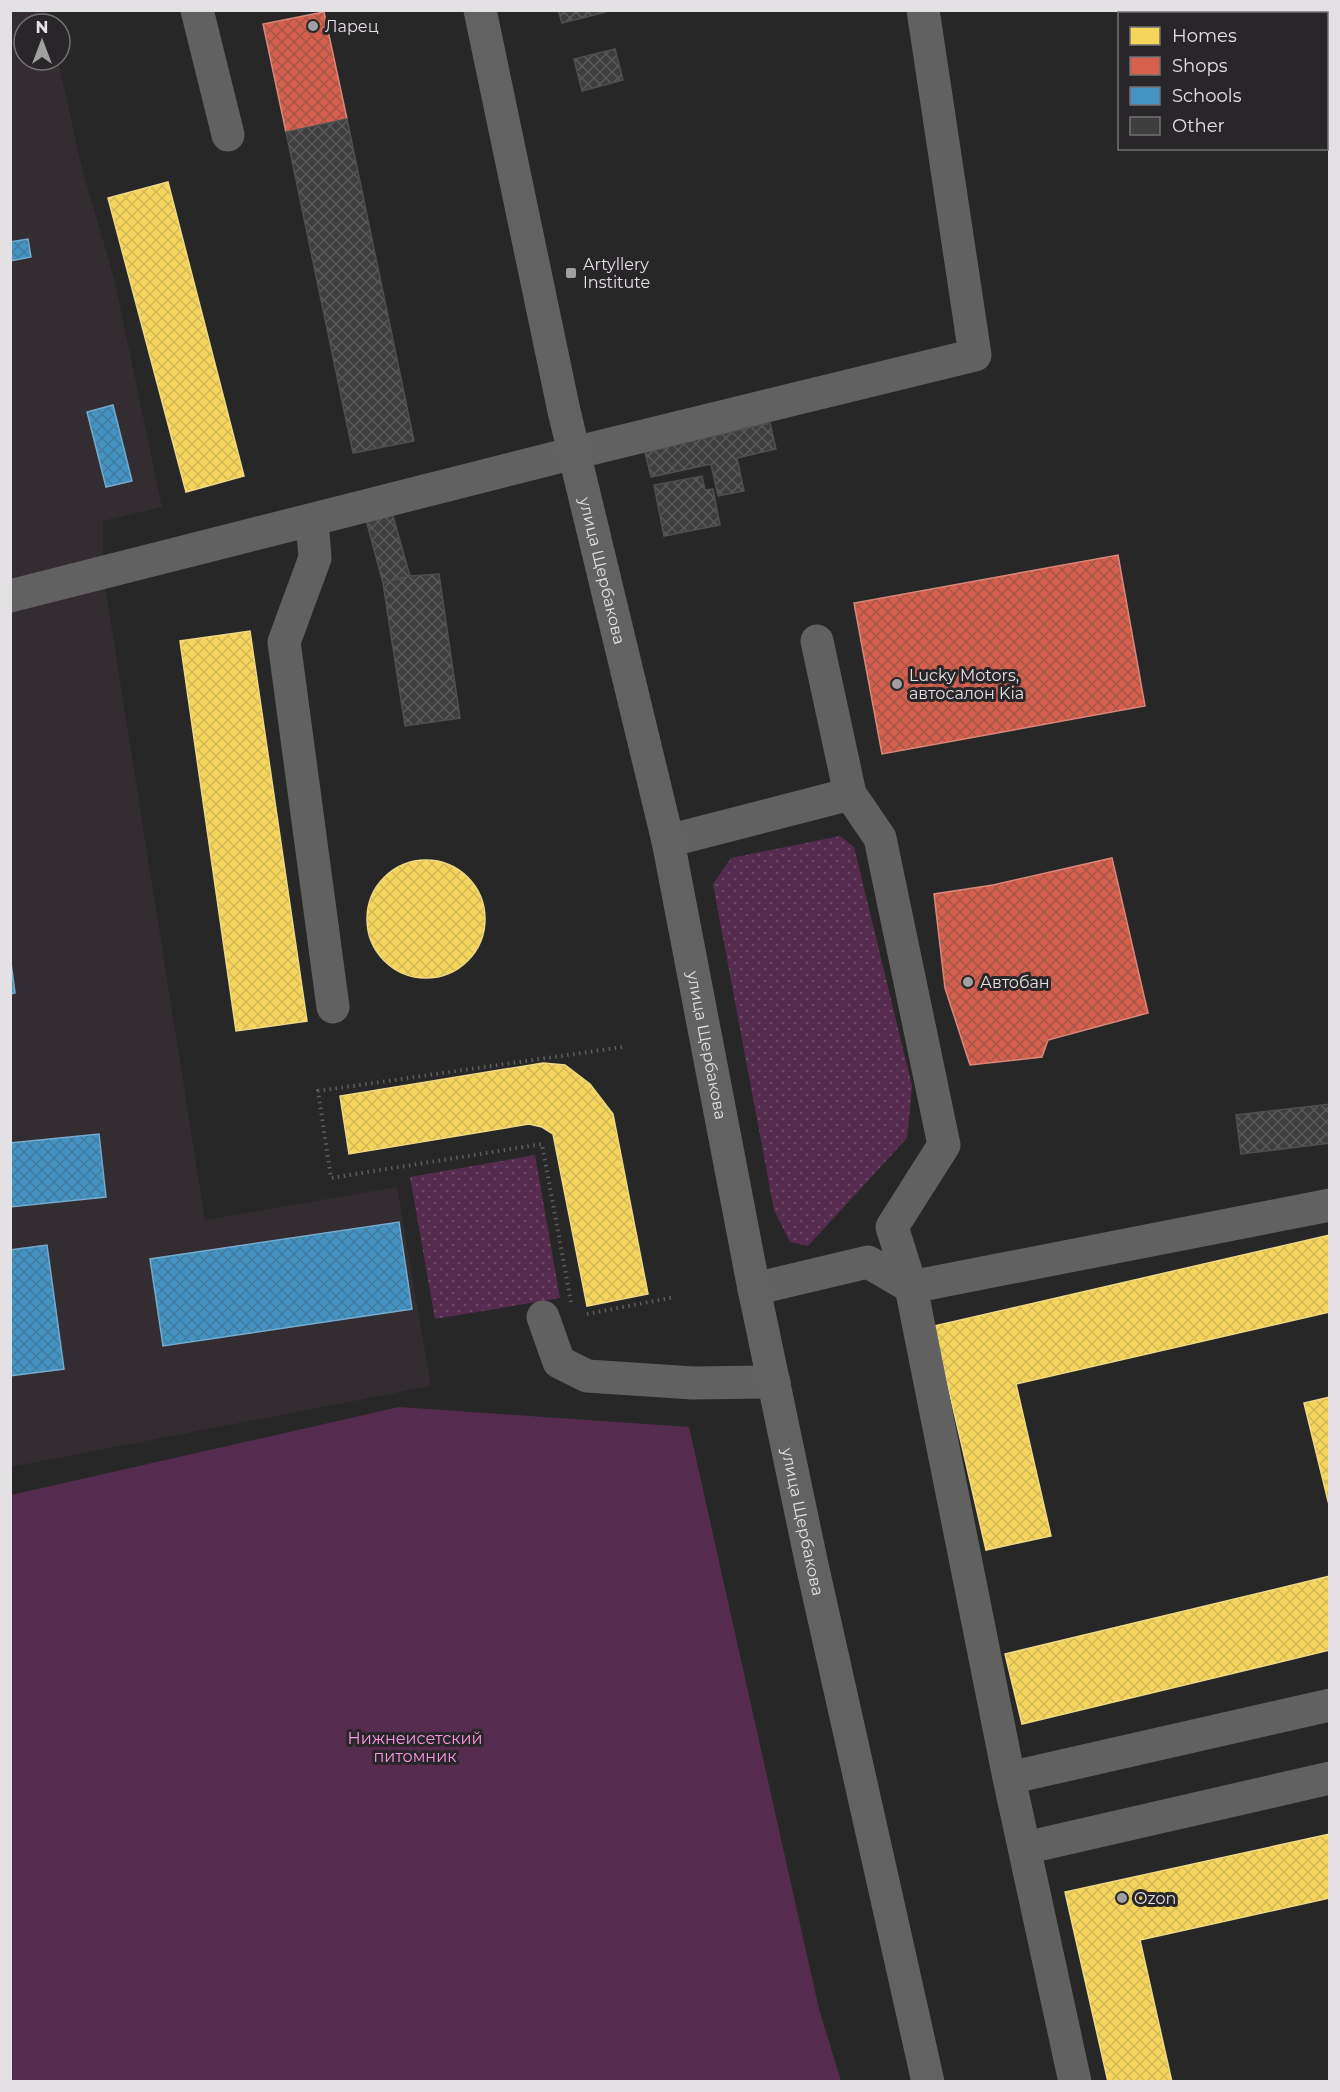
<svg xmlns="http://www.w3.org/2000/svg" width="1340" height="2092" font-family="Montserrat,sans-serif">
	<defs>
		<pattern id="grass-dots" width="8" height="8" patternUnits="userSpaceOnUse" patternTransform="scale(1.5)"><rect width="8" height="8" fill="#562c4e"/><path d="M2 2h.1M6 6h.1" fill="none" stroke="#6e4a67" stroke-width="1.8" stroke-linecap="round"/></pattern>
		<pattern id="homes-cross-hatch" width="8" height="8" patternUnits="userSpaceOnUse" patternTransform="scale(1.5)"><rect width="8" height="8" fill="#f6d55c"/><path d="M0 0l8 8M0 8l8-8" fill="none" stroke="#d2b857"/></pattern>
		<pattern id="shops-cross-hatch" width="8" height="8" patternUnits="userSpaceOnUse" patternTransform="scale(1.5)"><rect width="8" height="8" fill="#d6604d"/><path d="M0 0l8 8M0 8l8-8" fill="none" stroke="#a3564a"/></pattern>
		<pattern id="schools-cross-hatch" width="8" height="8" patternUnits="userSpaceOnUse" patternTransform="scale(1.5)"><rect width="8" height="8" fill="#4393c3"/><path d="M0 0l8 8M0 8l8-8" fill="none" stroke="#437b9d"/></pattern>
		<pattern id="building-cross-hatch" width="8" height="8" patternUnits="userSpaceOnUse" patternTransform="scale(1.5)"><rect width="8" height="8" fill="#3f3e3f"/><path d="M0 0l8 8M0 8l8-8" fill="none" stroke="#5b5a5b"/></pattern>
	</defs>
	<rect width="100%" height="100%" fill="#272727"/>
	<path fill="#332c31" d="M48,10L51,24H24V60H58L81,164L115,282L162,507L103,521V573L205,1220L397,1187L431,1386L11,1467L10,11Z"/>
	<path fill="url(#grass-dots)" d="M840,836L854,847L912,1086L907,1138L808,1246L790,1242L774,1210L713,884L731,858Z
		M535,1155L560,1298L435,1319L410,1177Z"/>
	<path fill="#562c4e" d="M399,1407L689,1427L819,2009L841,2081H11V1495Z"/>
	<path fill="url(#homes-cross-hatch)" stroke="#f0d984" stroke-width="1.5" d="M168,182L244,476L186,492L108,198Z
		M250,631L307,1021L236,1031L180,641Z
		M367 919a59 59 0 1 1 118 0a59 59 0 1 1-118 0Z
		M543,1063L565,1065L590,1084L613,1114L648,1294L587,1306L553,1134L542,1127L529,1124L349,1154L340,1096Z
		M1330,1235V1312L1016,1384L1051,1536L986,1550L934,1326Z
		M1330,1397V1509L1304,1403Z
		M1330,1576V1650L1022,1724L1005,1654Z
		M1330,1834V1898L1140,1940L1172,2082H1108L1065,1892Z"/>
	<path fill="url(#shops-cross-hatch)" stroke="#da877a" stroke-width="1.5" d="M324,12L347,119L286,132L263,24Z
		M1118,555L1145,706L882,754L854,603Z
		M1112,858L1148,1013L1048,1040L1042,1057L970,1065L945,988L934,894L993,885Z"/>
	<path fill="url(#schools-cross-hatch)" stroke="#73aacd" stroke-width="1.5" d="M28,239L31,257L10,261V242Z
		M113,405L132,481L106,487L87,412Z
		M10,955L15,993L10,994Z
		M99,1134L106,1197L10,1207V1143Z
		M399,1222L412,1309L163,1346L150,1259Z
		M47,1245L64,1369L10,1376V1250Z"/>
	<path fill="url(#building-cross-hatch)" stroke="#4f4f4f" stroke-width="1.5" d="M558,10H606V12L562,23Z
		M615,49L623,80L582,91L574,59Z
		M347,119L414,441L353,453L286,132Z
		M770,423L776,449L737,458L744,491L718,496L711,464L651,477L645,452Z
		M702,476L705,490L713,489L720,525L664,536L654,485Z
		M391,509L410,576L383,583L365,516Z
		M439,574L460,718L405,726L383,583L410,576Z
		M1330,1104V1143L1241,1154L1236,1115Z"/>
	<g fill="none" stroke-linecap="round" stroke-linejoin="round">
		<path stroke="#5e5e5e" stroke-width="4" stroke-dasharray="1.5 4.5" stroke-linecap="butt" d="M571,1302L542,1144L331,1178L318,1091L623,1047
			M587,1314L675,1297"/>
		<path stroke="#616161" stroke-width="33" d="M197,10L228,135
			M312,520L315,558L284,642L333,1007
			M10,596L574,453L975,355L923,10
			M817,641L850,794L880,838L944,1145L892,1227L911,1287L1009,1778L1075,2082
			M668,841L850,794
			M754,1289L868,1262L911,1287L1330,1205
			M543,1317L559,1362L587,1376L693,1383L774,1382
			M1009,1778L1330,1705
			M1025,1848L1330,1778"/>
		<path stroke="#626262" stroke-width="33" id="s1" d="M480,10L564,411L668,841L754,1289L812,1565L928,2082"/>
	</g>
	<g fill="#a1a0a1" stroke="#282628" stroke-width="2">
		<circle cx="313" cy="26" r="6"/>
		<rect x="565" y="267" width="12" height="12" rx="3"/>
		<circle cx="897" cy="684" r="6"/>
		<circle cx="968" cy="982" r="6"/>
		<circle cx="1122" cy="1898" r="6"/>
	</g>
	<g text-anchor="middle" stroke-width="6" stroke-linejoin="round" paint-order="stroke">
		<g font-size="16" fill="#e3e1e3" stroke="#282628" text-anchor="start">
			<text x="325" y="32">Ларец</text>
			<text x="583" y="270">Artyllery<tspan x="583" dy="18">Institute</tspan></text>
			<text x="909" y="681">Lucky Motors,<tspan x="909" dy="18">автосалон Kia</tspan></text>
			<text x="980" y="988">Автобан</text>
			<text x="1134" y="1904">Ozon</text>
		</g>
		<g font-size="16" fill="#e3e1e3" stroke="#282628">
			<text dy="6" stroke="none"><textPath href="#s1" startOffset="574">улица Щербакова</textPath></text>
			<text dy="6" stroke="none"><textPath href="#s1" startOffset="1060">улица Щербакова</textPath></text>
			<text dy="6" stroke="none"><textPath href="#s1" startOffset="1546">улица Щербакова</textPath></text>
		</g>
		<g font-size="16" fill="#fd95e6" stroke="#282628">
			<text x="415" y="1744">Нижнеисетский<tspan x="415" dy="18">питомник</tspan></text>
		</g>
	</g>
	<rect width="1340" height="2092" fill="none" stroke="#e3e1e3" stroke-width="24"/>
	<rect x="1118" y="12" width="210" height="138" fill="#282628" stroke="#737173" stroke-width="1.5"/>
	<rect x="1130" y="27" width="30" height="18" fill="#f6d55c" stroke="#737173" stroke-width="1.5"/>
	<text x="1172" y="42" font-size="18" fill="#e3e1e3">Homes</text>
	<rect x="1130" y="57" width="30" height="18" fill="#d6604d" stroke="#737173" stroke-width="1.5"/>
	<text x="1172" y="72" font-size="18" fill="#e3e1e3">Shops</text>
	<rect x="1130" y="87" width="30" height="18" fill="#4393c3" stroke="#737173" stroke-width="1.5"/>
	<text x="1172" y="102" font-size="18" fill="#e3e1e3">Schools</text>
	<rect x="1130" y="117" width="30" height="18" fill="#3f3e3f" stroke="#737173" stroke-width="1.5"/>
	<text x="1172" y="132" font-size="18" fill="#e3e1e3">Other</text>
	<g transform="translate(42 42)"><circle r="28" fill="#282628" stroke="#737173" stroke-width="1.5"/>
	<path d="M0-4.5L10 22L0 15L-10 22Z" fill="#a1a0a1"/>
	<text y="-9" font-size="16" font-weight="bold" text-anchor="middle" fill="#e3e1e3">N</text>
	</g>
</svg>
